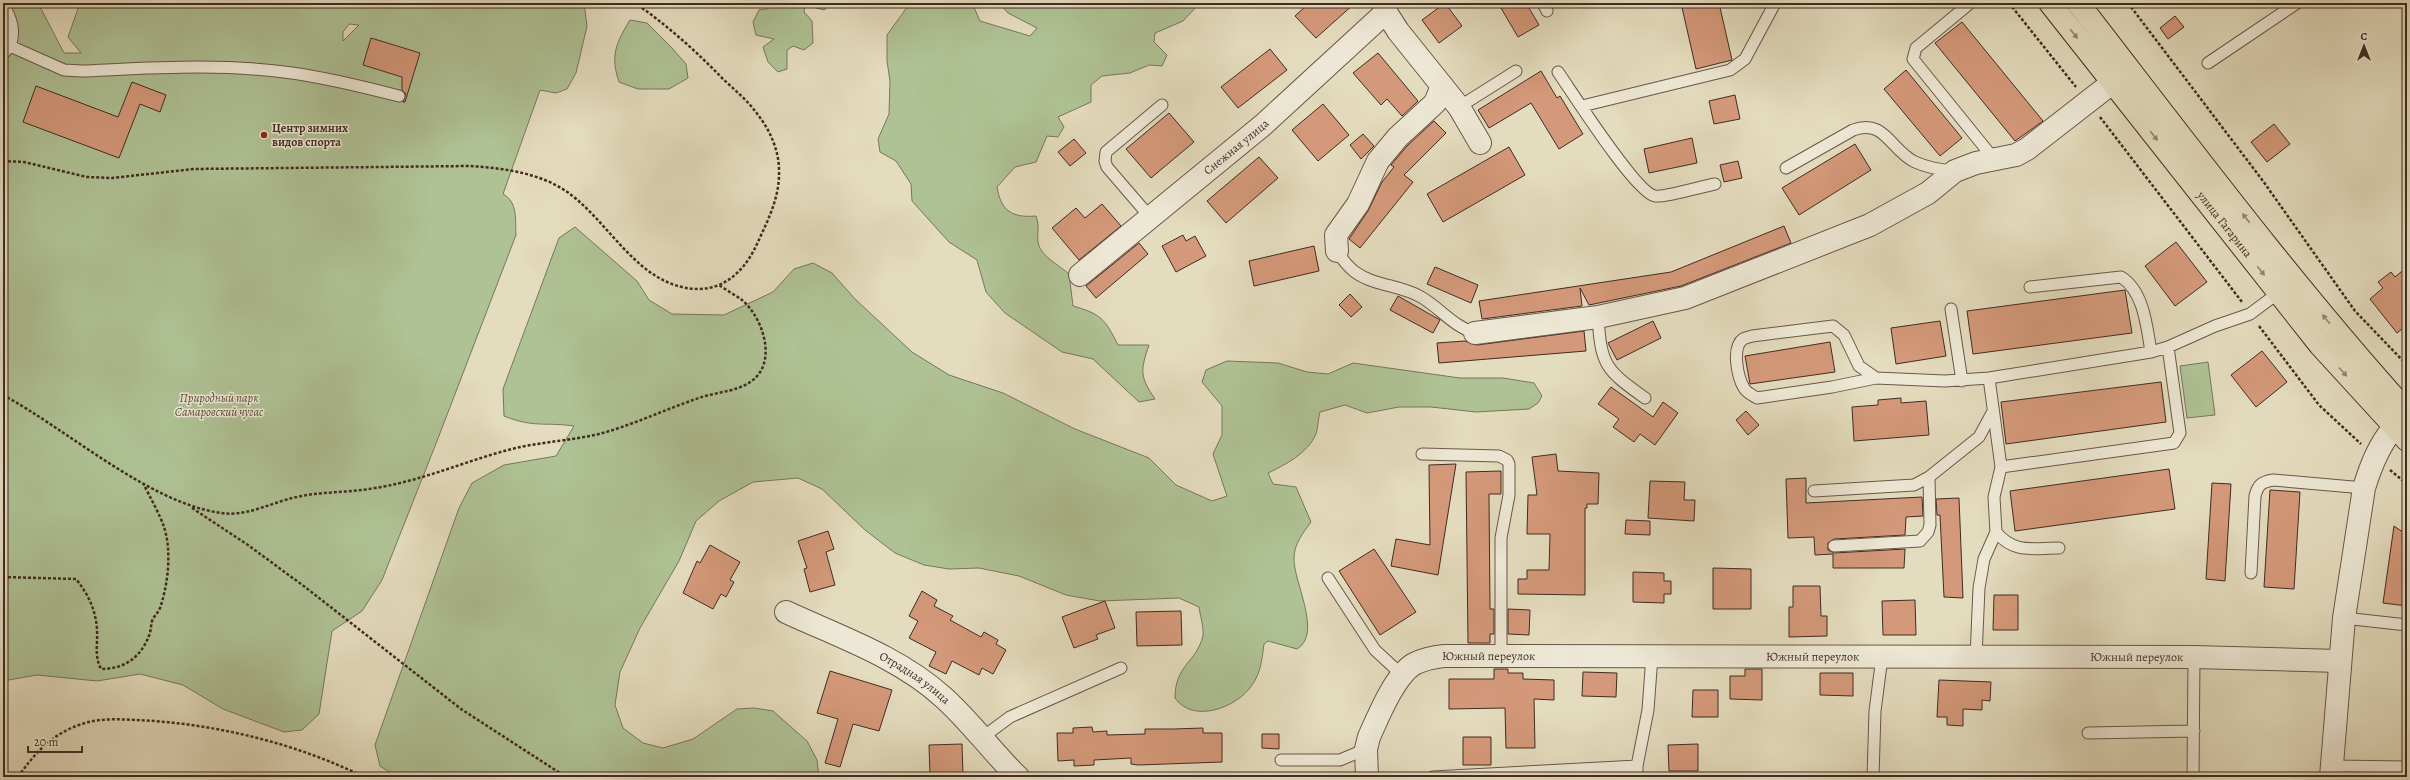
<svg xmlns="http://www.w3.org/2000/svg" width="2410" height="780" font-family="Alegreya,serif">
	<rect width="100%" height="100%" fill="#e4dcbe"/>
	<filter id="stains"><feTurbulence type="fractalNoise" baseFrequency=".005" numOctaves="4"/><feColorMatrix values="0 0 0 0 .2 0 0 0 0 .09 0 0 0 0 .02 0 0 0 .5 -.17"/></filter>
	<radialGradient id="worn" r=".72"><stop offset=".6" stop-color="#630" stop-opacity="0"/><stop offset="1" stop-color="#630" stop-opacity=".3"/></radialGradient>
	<path fill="#afc295" stroke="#78765c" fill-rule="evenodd" d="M3,3H38L64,53H81L68,37L80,3H584L587,26L576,73L567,89L556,93L540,90L503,194C518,202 515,220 516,235L437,441L382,580L362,611L332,631L319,714L302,730L284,732L223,709L183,685L140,674L97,681L37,675L3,681ZM349,24L359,25L343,41V32Z
		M775,3H833L824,10L805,5L804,12L812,21L813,43L804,50L793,46L787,50V69L778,72L768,62L763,47L774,39L756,35L753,22L759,10L767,9Z
		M910,3H972L980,21L1030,36L1037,28L1008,13L999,3H1200L1183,21L1155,33L1154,42L1167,55L1162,66L1149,65L1130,73L1102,76L1091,85V102L1058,117L1064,127L1058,137L1047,136L1036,162L1015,167L997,187C1001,211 1012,218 1036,216C1040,227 1037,232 1038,242C1040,256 1059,265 1069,274L1073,306C1101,314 1105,319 1118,345H1149C1140,371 1140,377 1155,399L1139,402L1093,359L1062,352L1005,313L986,292L977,260L949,242L912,201L911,184L896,161L880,152L878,139L889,114L890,81L887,61V35Z
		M630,20L647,23L671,47L686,64L688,78L669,89H638L619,82C610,56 616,43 630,20Z
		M575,227L637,281L649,300L672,314L724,315L773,292L794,269L813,263L832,273L855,299L912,352L949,375L1003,393L1075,429L1149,458L1176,485L1212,501L1227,496L1213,454L1222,435V406L1202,382L1206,370L1227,361L1278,363L1307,372L1328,374L1353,363L1460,378H1503L1534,383L1542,396L1538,403L1529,409L1476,412L1431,407H1399L1367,413L1345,405L1320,412C1318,419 1318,428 1316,434C1308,453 1285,465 1268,473L1273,484L1296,487L1311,522C1303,533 1294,544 1294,558C1293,581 1323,634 1297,649L1268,641L1264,644C1262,658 1261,673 1252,685C1237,708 1193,724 1175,698C1175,665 1196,663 1203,636C1204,628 1200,615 1199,607L1179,598L1100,601L1066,595L1019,576L979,568L949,569L924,565L895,553L865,530L822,489L798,478L753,482L719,501L696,521L679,561L640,628L620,672L615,705L623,728L643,743L663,748L693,739L737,709L754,708L773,711L807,741L817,760L819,777H397L380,766L375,745L459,508L472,483L504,465L556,456L574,426C547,422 533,428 504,416L503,389L559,238Z
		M2208,362L2215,415L2187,418L2180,366Z"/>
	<path fill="#d4997a" stroke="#412b22" d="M1309,3H1355L1316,38L1295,16Z
		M1445,3L1462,26L1439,43L1422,20Z
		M1498,3H1526L1539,25L1518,37Z
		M1681,3H1719L1732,60L1696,69Z
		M2175,16L2184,27L2168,39L2160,28Z
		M1962,22L2043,121L2015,141L1935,43Z
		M371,38L420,53L405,102H403L406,94L402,90V77L363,65Z
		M1270,49L1287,70L1238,108L1221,87Z
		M1378,53L1418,101L1402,116L1387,99L1381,105L1353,73Z
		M1906,70L1962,138L1940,156L1884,89Z
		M1541,71L1557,98L1560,96L1583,134L1559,149L1531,103L1489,128L1478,110Z
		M132,82L166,95L160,112L140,104L119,158L23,122L36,86L118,117Z
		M1735,95L1740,119L1714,124L1709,101Z
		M1323,104L1349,135L1318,161L1292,130Z
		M1169,113L1194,142L1151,178L1126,149Z
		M1434,121L1446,133L1404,175L1413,182L1360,248L1349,239L1368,211L1382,182L1394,167L1391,165L1407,146Z
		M2274,124L2290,144L2267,162L2251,142Z
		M1363,134L1374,146L1361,159L1350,145Z
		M1692,138L1697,163L1649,173L1644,149Z
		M1074,139L1086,153L1070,166L1058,152Z
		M1855,144L1871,170L1799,215L1782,188Z
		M1509,147L1525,175L1443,222L1427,194Z
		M1259,157L1278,178L1226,223L1207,201Z
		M1738,161L1742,178L1724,182L1720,165Z
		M1102,204L1121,226L1079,260L1052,228L1076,208L1085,218Z
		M1784,226L1791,243L1681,286L1589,305L1580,288L1582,306L1482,319L1479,301L1671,272Z
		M1183,235L1186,241L1195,236L1206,256L1176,272L1162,246Z
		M2176,242L2207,282L2175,306L2145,266Z
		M1139,243L1148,254L1096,298L1086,286Z
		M1314,246L1319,271L1254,286L1249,261Z
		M1435,267L1478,285L1471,303L1427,284Z
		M2407,267V325L2397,333L2370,299L2383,288L2378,282L2391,272L2395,277Z
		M2125,290L2132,333L1973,354L1967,311Z
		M1350,294L1362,307L1351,317L1339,305Z
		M1398,296L1440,320L1433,333L1390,310Z
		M1653,321L1661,338L1617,360L1608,343Z
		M1940,321L1946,356L1896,364L1891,328Z
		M1584,331L1586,351L1439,363L1437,343L1465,341L1477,345Z
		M1830,342L1835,372L1750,384L1745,356Z
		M2262,351L2287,382L2256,407L2231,375Z
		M2161,382L2166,422L2006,444L2001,402Z
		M1611,387L1653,417L1663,402L1678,413L1655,445L1640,434L1634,442L1613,427L1619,419L1598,404Z
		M1901,398V403L1926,401L1929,435L1854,441L1852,407L1878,405V400Z
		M1746,411L1759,425L1748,435L1736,420Z
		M1556,454L1558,471L1599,473L1598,504H1587V508H1585V595L1518,594V579H1527V570H1549L1550,534H1527L1528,495H1537L1532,457Z
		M1456,464L1438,575L1391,566L1396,539L1430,545L1429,465Z
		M2169,469L2175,509L2015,531L2010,491Z
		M1501,471V494H1489L1490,609H1494V634H1490V643H1468L1466,472Z
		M1806,478V503L1922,497L1923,516L1906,517L1905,535L1834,539L1828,543V550L1834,553L1905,549L1904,568H1833V554L1815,555L1814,537L1788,538L1786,479Z
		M1650,481L1685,482L1684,500H1695L1694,521L1648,518Z
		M2212,483L2231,484L2225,581L2206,579Z
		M2270,490L2300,492L2294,589L2264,587Z
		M1959,498L1963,598L1944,597L1940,515H1937L1936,499Z
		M1626,520L1650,521V535L1625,534Z
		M2394,526L2407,535V606L2383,603Z
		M828,531L834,549L826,552L835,585L810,592L804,569L807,568L798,541Z
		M710,545L740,562L730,580L734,582L726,597L721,594L713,609L683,593L697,561L700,563Z
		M1374,549L1416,612L1380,635L1339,571Z
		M1713,568L1751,569V609H1713Z
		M1633,572L1664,573V581H1671V594H1664V603L1633,602Z
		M1793,586H1820L1821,616H1827V636L1789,637V607H1793Z
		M922,591L937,600L934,606L953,616L950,620L981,637L984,632L998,640L996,644L1006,650L993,674L982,668L979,675L952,661L946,674L929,666L936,652L909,638L918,621L909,616Z
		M1994,595H2018V630H1993Z
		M1915,600L1916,635H1883L1882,601Z
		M1105,601L1115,628L1096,635L1098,639L1074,648L1062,617Z
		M1508,609L1530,610L1529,635L1508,634Z
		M1181,611L1182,645L1137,646L1136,612Z
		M1494,669H1508V673H1523V679L1554,680V700L1534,699L1535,748H1506L1505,708L1449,709V679H1494Z
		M1745,669H1762V700L1730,699V676H1745Z
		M830,671L892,690L879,731L853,724L840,767L825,763L838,719L817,713Z
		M1583,672L1617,673L1616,697L1582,696Z
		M1820,673H1853V696L1820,695Z
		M1939,680L1991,682L1990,701L1982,700V710L1963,709V726L1947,725V717H1937Z
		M1693,690H1718V717H1692Z
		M1092,727L1093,732L1107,731V735L1145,734V729H1173L1203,728V733H1222V762L1138,765L1131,764V758L1094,760V765L1074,766V760L1058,761L1057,733H1073V728Z
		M1262,734H1279V749L1262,748Z
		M1463,737H1491V765H1463Z
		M962,744L963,774L930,775L929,745Z
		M1698,744V771H1669L1668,745Z"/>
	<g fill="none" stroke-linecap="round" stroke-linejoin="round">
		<defs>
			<path id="lane" d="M1543,3L1547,11
				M3,4C11,18 16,31 10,46
				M1969,4L1916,48L1913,59L1994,159
				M3,54L10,46L64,70L82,71C152,68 222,63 292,73C328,78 364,87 399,96
				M2208,63L2297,3
				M1558,72C1572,92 1636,193 1655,196C1664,198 1703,186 1715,184
				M1582,106L1730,70L1745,59L1775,3
				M1459,107L1516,71
				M1786,168L1853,130C1885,118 1890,150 1915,162C1928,168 1941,170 1955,171
				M1150,217L1107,167L1105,161L1106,152L1162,105
				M1337,251C1342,259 1347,266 1355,272C1374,286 1401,285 1421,297C1440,308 1454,327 1475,333
				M2030,287L2121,277C2144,291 2147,328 2151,352
				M1951,309L1962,381
				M1598,317C1601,366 1606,370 1645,398
				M1876,378L1859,366L1844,335L1833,326L1752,336C1749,337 1745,338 1743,339C1731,348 1738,378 1744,388C1747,393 1752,395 1757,398L1832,387L1876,378L1945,381L1989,378L2151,352L2168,347L2215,326L2250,314L2278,293
				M1422,454L1499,456L1507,460L1509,464V495L1501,538V656
				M2001,467L2174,443L2180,433L2168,347
				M1814,491L1914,485L1929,477L1979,437L1992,413
				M1996,532C2014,554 2033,548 2059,548
				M1834,546L1920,541L1928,532L1930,525L1929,477
				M2251,573L2255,496C2258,485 2261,482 2273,480L2364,488
				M1328,578L1375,650L1402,675
				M2344,618L2407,625
				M1976,657L1979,588L1984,559L1996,532L1994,497L2001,467L1989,378
				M2088,733L2194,731
				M983,737L1010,717L1121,668
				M1281,760H1340L1366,749
				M2332,766L2407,767
				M1433,777L1637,766
				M1637,777V766L1648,710L1652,656
				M1873,777L1875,711L1882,657
				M2193,777L2194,657"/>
			<g id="street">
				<path d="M1386,12L1398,31L1459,107L1480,143"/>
				<path d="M1337,251L1336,235L1358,204L1378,161L1398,137L1435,103L1442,86"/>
				<path id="s1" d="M1080,275L1263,125L1386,12L1383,3"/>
				<path d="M1475,333L1598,317L1685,298L1870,225L1928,193L1955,171L1976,163L2016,155L2027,149L2112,83"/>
				<path id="s2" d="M786,612C840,637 899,657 943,697C971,722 992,752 1018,777"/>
				<path id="s3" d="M1367,777L1366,749L1369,737C1378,717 1395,675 1414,664C1424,659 1433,657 1444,656L2194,657L2339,661"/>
				<path d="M2331,777L2344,618L2364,488C2371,465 2379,445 2394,427"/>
			</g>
			<g id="primary">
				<path id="s4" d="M2050,3L2320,345L2407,440"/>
				<path d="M2078,3C2185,141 2290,282 2407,412"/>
			</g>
		</defs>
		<use href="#lane" stroke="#6a5749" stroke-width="13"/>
		<use href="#street" stroke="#6a5749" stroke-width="24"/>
		<use href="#primary" stroke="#412b22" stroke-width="24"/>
		<path stroke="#412b22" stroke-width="2.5" stroke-dasharray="3 2" stroke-linecap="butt" d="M2009,3L2076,87
			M2128,3L2263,181L2355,311L2407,365
			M2100,117L2242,302
			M3,161L24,162L87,177L112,178L194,169L470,166C501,168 534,172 561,188C608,216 636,288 698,289C727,289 746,268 757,244C768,220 780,197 779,170C779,151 770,130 758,115C749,102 736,91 724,80C697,52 667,25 635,3
			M2259,326L2319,405L2361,444
			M3,395C68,430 149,503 221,513C247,517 272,502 297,497C323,491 349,493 375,488C421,481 463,462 508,450C537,442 569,441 599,434C633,425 666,409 699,398C718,391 744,392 758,375C775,354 761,316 742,300C735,295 726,290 719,285
			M2390,470L2407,484
			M192,508L248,545L305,587L461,709L566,777
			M3,577L76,579C88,594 96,610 97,630C98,644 94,656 101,669C126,669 142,656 150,633C151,629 151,625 152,621C154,616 158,613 160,608C168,585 172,551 164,527C160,515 149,495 143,483
			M18,777C35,753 51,735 79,725C97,718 117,719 136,720C212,723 296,743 364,777"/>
		<use href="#lane" stroke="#ede8d5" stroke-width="11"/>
		<use href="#street" stroke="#ede8d5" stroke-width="22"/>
		<use href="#primary" stroke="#e4dcbe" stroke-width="22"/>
	</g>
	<defs><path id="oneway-solid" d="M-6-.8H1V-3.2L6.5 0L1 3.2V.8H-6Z"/></defs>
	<g fill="#928470">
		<use href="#oneway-solid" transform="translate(2074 34) rotate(52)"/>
		<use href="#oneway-solid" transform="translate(2154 136) rotate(52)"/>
		<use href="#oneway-solid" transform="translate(2246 218) rotate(-128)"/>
		<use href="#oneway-solid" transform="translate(2261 271) rotate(52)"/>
		<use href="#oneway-solid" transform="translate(2326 319) rotate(-129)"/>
		<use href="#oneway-solid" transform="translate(2343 372) rotate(48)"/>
	</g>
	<circle fill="#8f2418" stroke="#ede8d5" stroke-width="1.5" cx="264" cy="135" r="4"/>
	<g text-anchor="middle" stroke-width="3" stroke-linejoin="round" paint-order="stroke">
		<g font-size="12" font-weight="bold" fill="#412b22" stroke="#ede8d5" text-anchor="start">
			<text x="272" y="132">Центр зимних<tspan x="272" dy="14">видов спорта</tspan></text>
		</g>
		<g font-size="12" fill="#412b22" stroke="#ede8d5">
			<text dy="4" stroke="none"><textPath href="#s1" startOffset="202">Снежная улица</textPath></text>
			<text dy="4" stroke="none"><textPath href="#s4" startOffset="282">улица Гагарина</textPath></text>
			<text dy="4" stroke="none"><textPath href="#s3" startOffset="203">Южный переулок</textPath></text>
			<text dy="4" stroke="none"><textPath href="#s3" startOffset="527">Южный переулок</textPath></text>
			<text dy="4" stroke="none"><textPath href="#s3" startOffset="851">Южный переулок</textPath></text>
			<text dy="4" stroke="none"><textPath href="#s2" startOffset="145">Отрадная улица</textPath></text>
		</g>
		<g font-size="12" font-style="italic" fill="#574939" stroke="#ede8d5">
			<text x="219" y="402">Природный парк<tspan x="219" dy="14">Самаровский чугас</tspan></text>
		</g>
	</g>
	<rect width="2410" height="780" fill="none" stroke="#e4dcbe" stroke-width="16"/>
	<rect x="4" y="4" width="2402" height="772" fill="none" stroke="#412b22" stroke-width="2"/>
	<rect x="8" y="8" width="2394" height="764" fill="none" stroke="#412b22"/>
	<g transform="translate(2364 46)" stroke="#ede8d5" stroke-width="3" paint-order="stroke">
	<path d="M0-3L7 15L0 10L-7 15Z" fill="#412b22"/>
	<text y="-6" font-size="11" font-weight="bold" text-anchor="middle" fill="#412b22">С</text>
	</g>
	<path d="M28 746v6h54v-6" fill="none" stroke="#412b22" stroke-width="2"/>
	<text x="34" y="746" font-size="12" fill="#412b22" stroke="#ede8d5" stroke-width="3" paint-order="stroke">20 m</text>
	<rect width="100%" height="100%" filter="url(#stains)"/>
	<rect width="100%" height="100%" fill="url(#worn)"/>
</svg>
